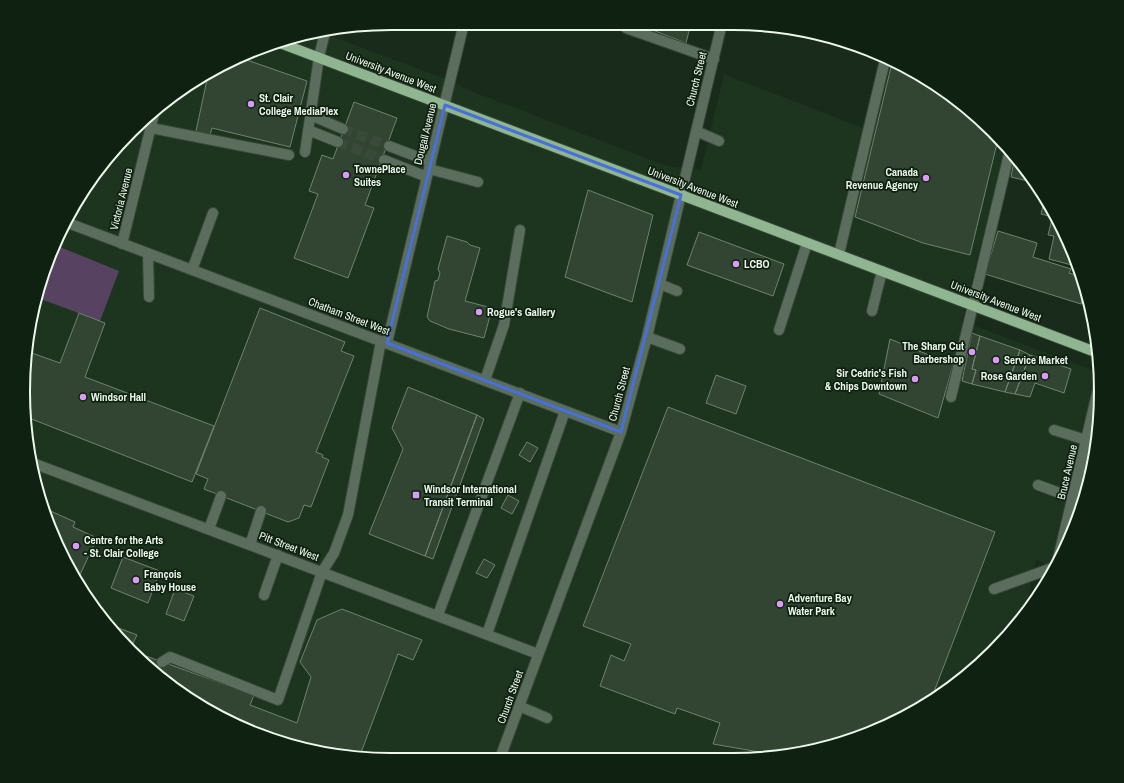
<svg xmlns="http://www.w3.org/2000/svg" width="1124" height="783" font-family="'Archivo Narrow',sans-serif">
	<rect width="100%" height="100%" fill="#192b1a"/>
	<path fill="#1d351f" d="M320,32L443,78L476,93L667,166L701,170L724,74L862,128L880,58L917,72L1006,146L962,321L1099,373L1100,415L1088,487L1063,554L1054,569L1036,559L1024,616L976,668L895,722L781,757H738L716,752L710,757L368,759L296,747L229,722L167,684L115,635L61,554L30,463L26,344L51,250L114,149L187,85L296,36Z"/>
	<path fill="#584262" d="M55,245L119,271L100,321L38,298L51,250Z"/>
	<path fill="#324533" stroke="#6e836f" d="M642,23H691L686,43L642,26Z
		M244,59L307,81L290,147L212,128L210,135L196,131L208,75Z
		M892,63L917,72L998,139L970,255L923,243L855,217Z
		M354,102L397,118L365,205L374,208L348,278L294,258L318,194L309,191L322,155L333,159Z
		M1015,156L1033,181L1032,182L1011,177Z
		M588,190L653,215L632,302L565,277Z
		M1045,198L1052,207L1056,218L1041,214Z
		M1052,219L1058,220L1079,267L1049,259L1054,236L1048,235Z
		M998,231L1037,243L1033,257L1071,269L1069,273L1082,277L1086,291L1081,304L985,274Z
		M699,232L784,264L773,296L687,265Z
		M447,236L467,242L470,245L480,248L465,301L492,308L484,338L449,329L430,321L427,317L435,281L438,280L440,273L438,269Z
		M260,308L345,342L341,351L354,356L316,452L323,455L322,457L329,460L311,507L304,505L299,518L288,522L204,489L208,479L196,474Z
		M79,313L105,323L85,377L214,426L192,482L29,418L26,351L60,363Z
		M972,333L980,336L972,369L976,370L972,384L962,381Z
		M980,336L1020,350L1005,392L972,384L976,370L972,369Z
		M890,339L953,365L938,418L879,394Z
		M1020,350L1030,355L1015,394L1005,392Z
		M1030,355L1071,369L1064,393L1035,383L1030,397L1015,394Z
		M716,375L746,386L736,414L706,403Z
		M408,387L477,415L425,556L369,534L403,449L392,428Z
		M668,407L995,532L932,697L895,722L776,757L765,753L713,744L720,723L677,708L675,714L600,686L611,655L624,661L631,644L583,626Z
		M477,415L484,419L433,559L425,556Z
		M527,442L538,448L530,462L519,455Z
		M508,495L519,501L512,514L501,508Z
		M46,509L75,522L73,527L97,538L78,579L61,554Z
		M123,557L160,571L148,603L111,588Z
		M484,559L495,565L487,578L476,573Z
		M175,589L194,596L184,621L166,614Z
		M91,599L116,627L137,635L130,649L115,635Z
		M342,609L422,640L413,660L398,654L359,758L296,747L229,722L167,684L132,651L254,695L250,705L297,723L311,677L300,662L317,620Z"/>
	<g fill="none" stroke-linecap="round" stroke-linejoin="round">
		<path stroke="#394a3a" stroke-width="10" stroke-dasharray="10 5" stroke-linecap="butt" d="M343,129L389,146
			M338,142L384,160"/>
		<defs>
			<path id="minor" d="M626,28L714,59
				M310,115L343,129
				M151,128L289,155
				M308,130L338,142
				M696,131L719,141
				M389,146L431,162
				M305,152L319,57L325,32
				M384,160L427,177
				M429,169L478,182
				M68,223L621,432
				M122,244L154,114
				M148,253L149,297
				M839,254L885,60
				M192,270L213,213
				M660,284L677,291
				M872,311L882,271
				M779,330L807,243
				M647,337L680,349
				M387,343L464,23
				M485,380L504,325L520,230
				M951,397L1010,150
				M1054,430L1086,440
				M30,462L538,654
				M1080,466L1091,470
				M1077,481L1089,485
				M1038,485L1073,498
				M209,529L221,496
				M250,545L261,511
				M1057,563L1099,385
				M994,589L1055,567
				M264,595L278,555
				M438,615L520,393
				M487,634L565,411
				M162,662L170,657L278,700L322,572L334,553L348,515L381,341
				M519,706L547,718
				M500,758L621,432L647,337L722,23"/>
			<path id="major" d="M280,43L1098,353"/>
		</defs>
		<use href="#minor" stroke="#374838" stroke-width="12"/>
		<use href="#major" stroke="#374838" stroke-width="12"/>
		<use href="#minor" stroke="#5b6d5c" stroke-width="10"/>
		<use href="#major" stroke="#90b591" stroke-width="10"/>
	</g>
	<path fill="none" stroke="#4770dc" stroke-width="3" stroke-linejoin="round" d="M445,105L681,195L621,432L387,343Z"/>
	<g fill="#da9af6" stroke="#0f2110" stroke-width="1.5">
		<circle cx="251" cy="104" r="4"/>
		<circle cx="346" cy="175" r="4"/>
		<circle cx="926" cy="178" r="4"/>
		<circle cx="736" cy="264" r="4"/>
		<circle cx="479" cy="312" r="4"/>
		<circle cx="972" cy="352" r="4"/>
		<circle cx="996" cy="360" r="4"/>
		<circle cx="1045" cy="376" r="4"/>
		<circle cx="915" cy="379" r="4"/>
		<circle cx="83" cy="397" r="4"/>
		<rect x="412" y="491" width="8" height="8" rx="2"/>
		<circle cx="76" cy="546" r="4"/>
		<circle cx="136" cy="580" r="4"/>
		<circle cx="780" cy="604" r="4"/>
	</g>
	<g text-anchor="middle" stroke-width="3.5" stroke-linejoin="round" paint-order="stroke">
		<g font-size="11" fill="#edf8ed" stroke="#0f2110">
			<text transform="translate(391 72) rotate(21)" y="4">University Avenue West</text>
			<text transform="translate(696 79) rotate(-76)" y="4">Church Street</text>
			<text transform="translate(425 134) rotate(-76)" y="4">Dougall Avenue</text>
			<text transform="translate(693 187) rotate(21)" y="4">University Avenue West</text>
			<text transform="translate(121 199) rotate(-76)" y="4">Victoria Avenue</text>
			<text transform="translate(996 301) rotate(21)" y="4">University Avenue West</text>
			<text transform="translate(349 316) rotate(21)" y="4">Chatham Street West</text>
			<text transform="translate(619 394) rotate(-75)" y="4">Church Street</text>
			<text transform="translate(1067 472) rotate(-77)" y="4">Bruce Avenue</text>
			<text transform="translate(289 546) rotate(21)" y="4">Pitt Street West</text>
			<text transform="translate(510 697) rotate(-70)" y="4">Church Street</text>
		</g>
		<g font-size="11" font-weight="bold" fill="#edf8ed" stroke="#0f2110" text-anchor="start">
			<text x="259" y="102">St. Clair<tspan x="259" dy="13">College MediaPlex</tspan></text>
			<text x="354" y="173">TownePlace<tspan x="354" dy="13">Suites</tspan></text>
			<text x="918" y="176" text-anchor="end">Canada<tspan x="918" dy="13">Revenue Agency</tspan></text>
			<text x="744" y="268">LCBO</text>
			<text x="487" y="316">Rogue's Gallery</text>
			<text x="964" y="350" text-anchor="end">The Sharp Cut<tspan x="964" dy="13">Barbershop</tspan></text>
			<text x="1004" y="364">Service Market</text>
			<text x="907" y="377" text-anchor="end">Sir Cedric's Fish<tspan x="907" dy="13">&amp; Chips Downtown</tspan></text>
			<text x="1037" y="380" text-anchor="end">Rose Garden</text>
			<text x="91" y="401">Windsor Hall</text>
			<text x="424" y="493">Windsor International<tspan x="424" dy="13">Transit Terminal</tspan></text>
			<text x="84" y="544">Centre for the Arts<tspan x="84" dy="13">- St. Clair College</tspan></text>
			<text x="144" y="578">François<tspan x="144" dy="13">Baby House</tspan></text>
			<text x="788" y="602">Adventure Bay<tspan x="788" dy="13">Water Park</tspan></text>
		</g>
	</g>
	<path d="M0 0H1124V783H0ZM391 30H733A361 361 0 0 1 1094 391V392A361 361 0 0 1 733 753H391A361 361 0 0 1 30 392V391A361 361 0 0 1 391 30Z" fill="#0f2110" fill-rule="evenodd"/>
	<path fill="none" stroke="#edf8ed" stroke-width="2" d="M391 30H733A361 361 0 0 1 1094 391V392A361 361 0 0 1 733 753H391A361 361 0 0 1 30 392V391A361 361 0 0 1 391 30Z"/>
</svg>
